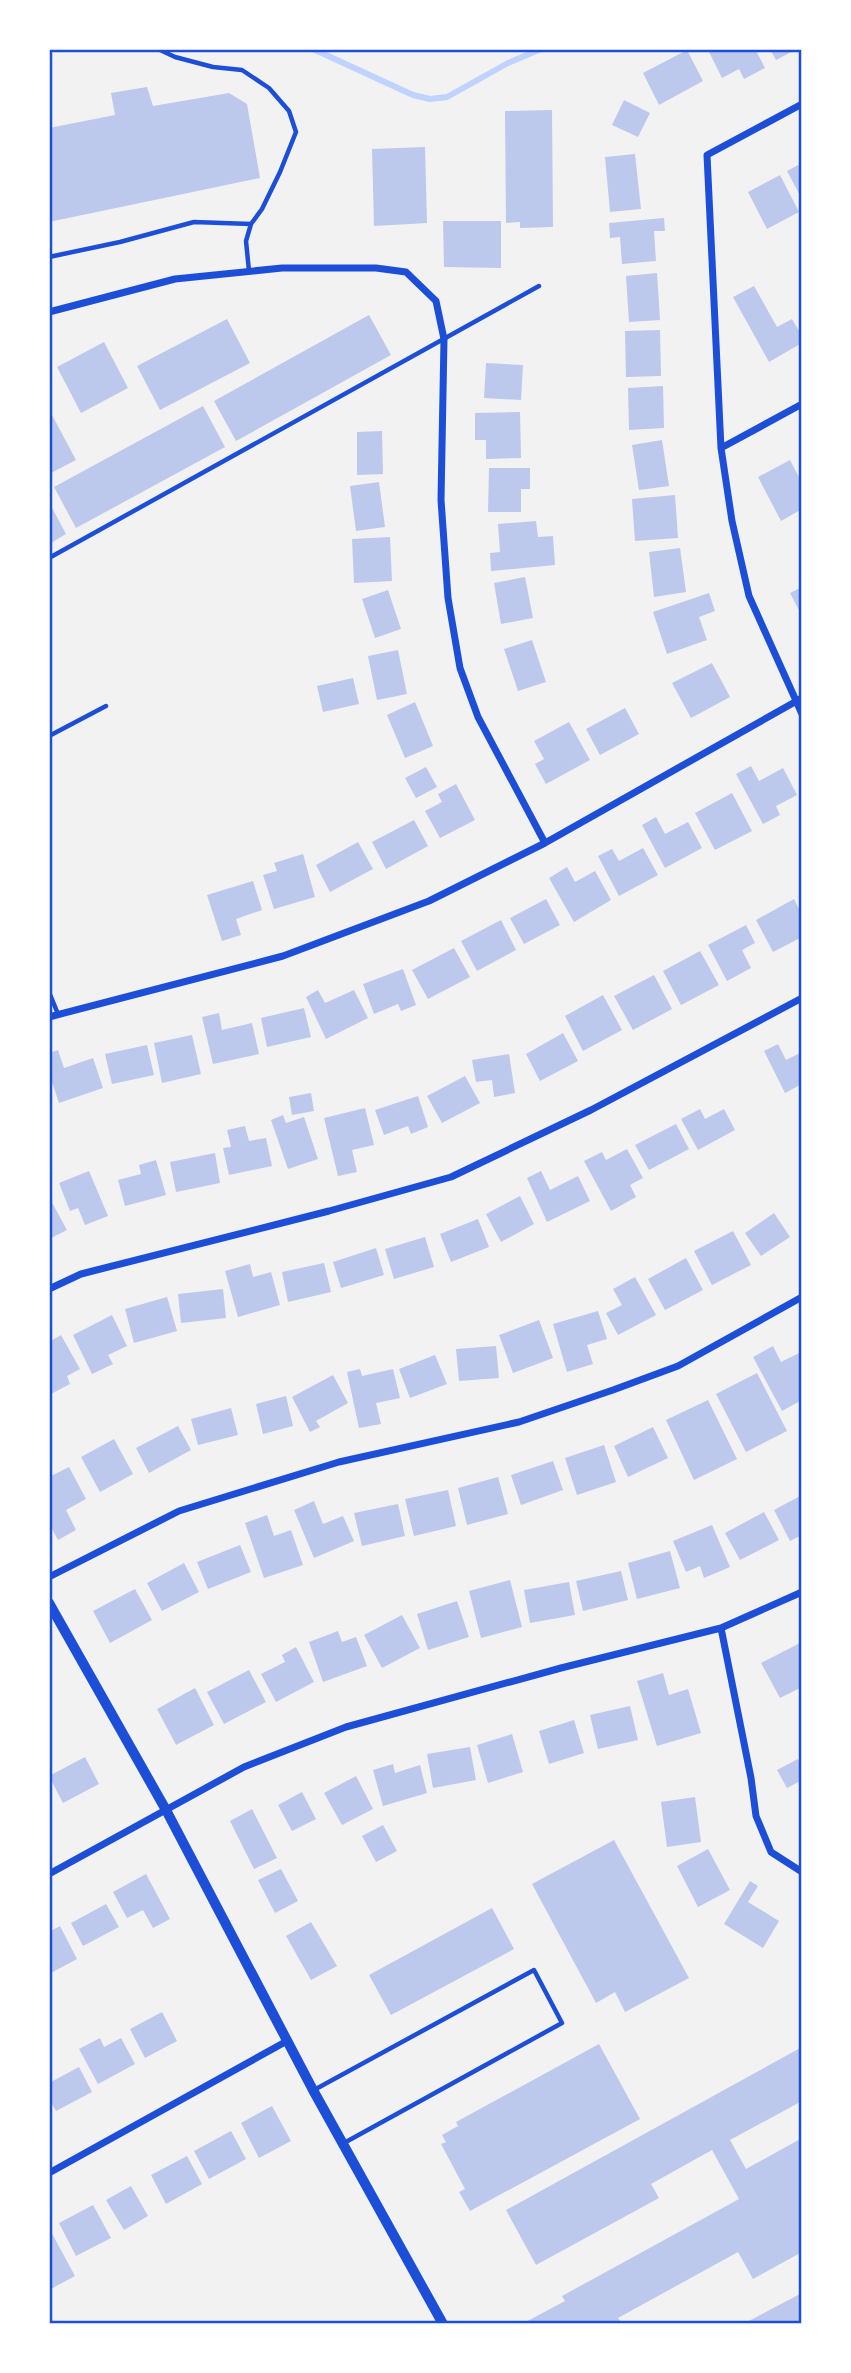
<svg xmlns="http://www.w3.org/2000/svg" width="851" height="2373" font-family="'Exo 2',sans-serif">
	<rect width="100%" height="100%" fill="#f2f2f2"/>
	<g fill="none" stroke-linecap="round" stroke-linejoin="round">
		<path stroke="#bfd3fe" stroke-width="6" d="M313,49L413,95L430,99L447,97L508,63L541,49"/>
	</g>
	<path fill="#bdc9ec" d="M715,49H755L765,68L744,79L739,69L722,78L709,52Z
		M770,49H797L776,60Z
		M687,50L703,81L659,105L643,73Z
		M147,87L153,106L229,93L247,104L260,178L49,222V128L115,115L111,93Z
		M624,100L650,113L638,137L612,125Z
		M552,110L553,227L520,228V222L506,223L505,111Z
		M425,147L427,223L374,226L372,149Z
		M635,154L641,209L610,212L605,157Z
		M802,163V199L787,171Z
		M780,175L799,212L767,229L748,192Z
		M664,218L665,231H654L656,261L622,264L620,237L610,238L609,223Z
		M443,221H501V268L444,267Z
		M657,273L660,320L629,322L626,276Z
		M754,286L777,327L792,319L802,336V343L769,362L733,297Z
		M369,315L391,355L236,441L214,401Z
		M227,319L250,363L160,410L137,366Z
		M660,330L661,376L626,377L625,331Z
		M104,342L128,388L81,413L57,367Z
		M486,363L523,365L521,400L484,398Z
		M663,386L664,428L629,430L628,388Z
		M203,406L225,447L76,528L54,487Z
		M520,412L521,458L486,459V440H475V413Z
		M52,415L76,460L49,474V416Z
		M382,431L383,474L357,475V432Z
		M662,440L669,486L639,490L632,445Z
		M790,460L802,483V509L781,521L758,477Z
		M489,468H530V489H521V512H488Z
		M379,482L385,527L356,531L350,486Z
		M675,495L678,538L635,541L632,499Z
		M49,502L66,534L49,544Z
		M536,521L538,537L553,536L555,565L491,571L490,553L500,552L498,524Z
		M390,537L392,581L354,583L352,539Z
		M680,548L686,592L654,597L649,552Z
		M525,577L533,618L501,624L494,583Z
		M802,587V616L790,593Z
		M388,590L401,629L375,638L362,599Z
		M709,593L715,611L699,617L707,640L667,654L653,612Z
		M532,640L546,682L518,691L504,649Z
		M398,650L407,694L377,700L368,656Z
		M712,663L730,697L691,718L672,683Z
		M353,678L359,704L323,712L317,686Z
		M415,702L433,746L405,758L387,715Z
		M625,708L639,734L600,755L586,729Z
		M569,722L590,760L546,784L535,764L544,759L534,741Z
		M751,766L759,781L783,768L797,795L776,806L780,815L763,824L736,774Z
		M426,767L437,787L416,798L405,778Z
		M456,784L475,820L440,838L425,811L442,802L438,794Z
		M732,793L752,831L715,850L695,813Z
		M656,817L665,834L688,822L702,848L665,868L642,825Z
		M414,820L428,846L386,869L372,842Z
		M358,842L373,869L330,892L316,865Z
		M643,848L658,875L619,896L598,856L612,849L619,861Z
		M303,854L315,897L274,909L263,875L277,871L274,863Z
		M567,867L575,882L595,871L611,900L574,922L549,878Z
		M253,881L262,910L236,919L241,935L222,941L207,895Z
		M546,899L560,925L524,944L510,918Z
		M794,899L802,915V937L773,952L756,920Z
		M501,920L516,950L477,971L461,941Z
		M746,925L755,943L742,950L751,968L727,981L708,945Z
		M454,948L470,977L428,999L412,970Z
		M700,951L719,985L681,1005L663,971Z
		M403,969L416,1005L401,1011L398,1004L374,1014L363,984Z
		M654,975L672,1009L633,1030L614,996Z
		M318,990L325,1003L354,990L368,1018L326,1039L306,997Z
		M603,995L622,1030L583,1051L565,1016Z
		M304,1008L311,1037L267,1047L261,1018Z
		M219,1013L222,1030L252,1023L259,1054L213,1064L202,1017Z
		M563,1033L578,1061L540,1081L526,1054Z
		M192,1035L201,1074L162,1083L154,1043Z
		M778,1044L786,1060L802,1052V1084L785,1093L764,1051Z
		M147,1045L154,1075L112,1084L105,1054Z
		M58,1050L64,1068L93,1058L103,1088L59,1103L49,1073V1053Z
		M509,1054L515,1093L494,1097L492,1080L476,1082L472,1060Z
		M465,1076L480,1103L442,1123L427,1096Z
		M311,1093L314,1111L292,1115L289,1097Z
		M418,1096L428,1127L411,1134L408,1126L384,1135L375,1110Z
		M365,1108L374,1145L352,1150L357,1172L338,1176L324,1118Z
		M700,1109L705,1119L724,1109L735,1130L698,1150L681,1119Z
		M283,1115L286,1123L304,1117L318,1159L288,1169L271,1120Z
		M676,1124L689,1149L649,1170L635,1145Z
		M245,1126L249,1141L266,1138L272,1166L229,1175L223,1148L231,1147L227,1130Z
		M627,1149L643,1178L630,1185L636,1197L611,1211L584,1161L602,1152L606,1160Z
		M215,1153L220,1183L176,1192L170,1162Z
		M156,1160L166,1195L125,1206L118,1180L141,1174L139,1165Z
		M89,1171L108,1216L85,1225L78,1208L70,1211L59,1183Z
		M541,1171L550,1190L578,1176L590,1201L547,1222L527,1178Z
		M520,1196L534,1224L501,1242L486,1214Z
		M49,1197L67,1230L49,1239Z
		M774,1213L790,1237L761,1256L745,1233Z
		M478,1219L489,1247L451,1262L440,1234Z
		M733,1231L751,1265L712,1285L694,1251Z
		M425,1237L434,1267L394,1279L385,1249Z
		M376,1248L384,1275L341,1288L333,1262Z
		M686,1258L703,1290L665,1310L648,1279Z
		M324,1263L331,1292L288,1302L282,1272Z
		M250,1264L253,1277L271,1272L280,1305L238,1317L225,1271Z
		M635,1277L656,1315L618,1335L606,1313L622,1305L613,1289Z
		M223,1289L226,1318L181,1323L178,1294Z
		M167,1297L177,1331L134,1343L125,1309Z
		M598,1311L607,1339L587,1345L593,1364L567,1372L553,1324Z
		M112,1315L127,1346L108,1355L113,1364L92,1374L73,1335Z
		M539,1320L553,1358L513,1373L499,1335Z
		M61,1335L80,1369L67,1376L70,1384L49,1395V1342Z
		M496,1346L499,1378L459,1381L456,1349Z
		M773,1346L781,1362L799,1353L802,1359V1400L782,1411L753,1357Z
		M435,1355L447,1384L410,1398L399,1369Z
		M360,1369L362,1376L393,1369L400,1398L376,1403L381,1424L359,1428L347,1372Z
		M757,1373L787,1431L746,1452L716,1394Z
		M333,1375L348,1403L316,1421L320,1427L310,1432L292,1397Z
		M286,1396L293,1426L263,1434L256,1404Z
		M708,1400L737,1459L694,1480L666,1420Z
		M231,1408L238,1435L198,1445L191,1419Z
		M178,1426L191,1450L149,1473L136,1448Z
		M653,1427L668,1458L628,1477L614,1446Z
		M114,1439L133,1474L100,1492L81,1457Z
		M604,1445L616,1482L577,1495L565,1458Z
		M553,1461L563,1490L521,1505L511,1475Z
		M69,1467L86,1499L66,1510L76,1530L58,1540L49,1523V1477Z
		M498,1477L508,1514L467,1525L458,1488Z
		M448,1490L456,1526L414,1536L405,1499Z
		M802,1495V1535L790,1541L774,1510Z
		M314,1501L323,1524L343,1516L354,1541L314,1558L294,1510Z
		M398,1504L405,1536L362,1546L354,1513Z
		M764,1512L779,1540L740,1560L725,1533Z
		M267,1515L274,1536L291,1530L303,1565L264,1578L245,1523Z
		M712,1525L730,1567L704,1578L700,1566L686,1572L673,1541Z
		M240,1545L251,1572L208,1589L197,1562Z
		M670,1551L680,1588L637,1599L628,1563Z
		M184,1563L199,1592L162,1611L147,1583Z
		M621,1571L628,1600L583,1611L576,1581Z
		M510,1580L522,1627L481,1638L469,1591Z
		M569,1582L575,1615L530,1623L524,1590Z
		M135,1589L152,1620L110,1643L93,1611Z
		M457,1601L469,1637L428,1650L417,1614Z
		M402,1615L420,1648L382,1668L364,1635Z
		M338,1631L342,1642L356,1637L367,1666L323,1682L309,1642Z
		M802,1642V1687L780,1698L761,1663Z
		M296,1647L314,1682L276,1702L261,1674L285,1662L282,1655Z
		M249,1670L266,1702L224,1724L207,1692Z
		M663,1673L669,1695L688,1689L701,1733L657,1746L637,1681Z
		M195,1688L214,1725L176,1745L157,1709Z
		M630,1706L638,1740L598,1749L590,1715Z
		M574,1720L584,1753L549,1764L539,1731Z
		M512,1734L523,1772L488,1783L477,1745Z
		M470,1747L476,1780L433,1788L427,1754Z
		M85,1757L99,1784L63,1803L49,1776Z
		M798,1759L802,1766V1780L787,1788L777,1770Z
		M393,1764L395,1773L420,1765L427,1793L383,1806L373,1770Z
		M356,1776L373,1809L342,1825L324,1793Z
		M302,1792L316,1819L292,1831L278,1805Z
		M695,1797L701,1842L667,1847L661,1802Z
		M252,1809L277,1858L254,1869L230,1821Z
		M383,1825L397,1851L376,1862L362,1836Z
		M614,1840L689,1978L625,2012L615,1992L596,2003L532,1884Z
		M708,1849L730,1890L698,1907L677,1866Z
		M281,1869L298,1901L275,1913L258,1880Z
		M146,1874L170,1919L153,1928L143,1910L127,1918L113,1892Z
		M750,1881L758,1886L748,1902L779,1921L763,1948L724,1924Z
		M106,1904L119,1927L83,1946L71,1923Z
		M492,1908L514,1949L391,2015L369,1975Z
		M311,1922L337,1966L311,1980L286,1936Z
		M60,1926L77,1959L49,1974V1932Z
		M162,2012L177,2041L145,2058L130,2029Z
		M100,2038L104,2047L121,2038L135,2064L98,2084L79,2049Z
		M599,2044L640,2119L470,2211L459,2192L465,2189L441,2144L446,2142L442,2135L458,2126L456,2122Z
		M802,2047V2101L730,2140L746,2169L802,2138V2252L753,2279L738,2252L618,2318L622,2324H522L565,2301L562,2296L739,2199L712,2150L651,2184L659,2198L536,2265L506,2210Z
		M79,2067L92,2092L56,2111L49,2099V2083Z
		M272,2106L291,2141L259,2158L241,2123Z
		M231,2131L246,2159L209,2179L194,2151Z
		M187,2156L202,2184L166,2204L151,2175Z
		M131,2186L148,2216L124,2230L106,2200Z
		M93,2205L111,2238L76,2256L59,2223Z
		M49,2228L75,2276L49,2290Z
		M802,2293V2324H743Z"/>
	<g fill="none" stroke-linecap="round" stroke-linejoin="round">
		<path stroke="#1d4ed8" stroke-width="4.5" d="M158,49L175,57L213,67L242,70L269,88L289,111L296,132L280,172L262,209L251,224L246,241L249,271
			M49,257L120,242L194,222L251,224
			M49,558L539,286
			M49,736L106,706
			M49,992L58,1014
			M314,2090L534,1970L562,2023L344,2143"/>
		<path stroke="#1d4ed8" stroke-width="7" d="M802,104L707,155L721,448L732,521L749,596L802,714
			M49,312L175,279L282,268H376L406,272L436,301L444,339L441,500L448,598L460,668L478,717L545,843
			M721,448L802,404
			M49,1017L283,956L429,901L545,843L802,698
			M49,1289L81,1274L329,1211L451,1177L591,1110L802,998
			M49,1577L179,1511L339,1462L519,1422L613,1390L678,1366L802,1297
			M721,1628L751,1778L756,1816L771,1852L802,1872
			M49,1874L244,1767L346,1727L561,1668L721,1628L802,1592
			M49,2173L287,2041"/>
		<path stroke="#1d4ed8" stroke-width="10" d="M49,1603L166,1810L313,2090L443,2324"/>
	</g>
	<rect width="851" height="2373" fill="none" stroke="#ffffff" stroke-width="102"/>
	<rect x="51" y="51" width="749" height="2271" fill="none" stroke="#1d4ed8" stroke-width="2.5"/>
</svg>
